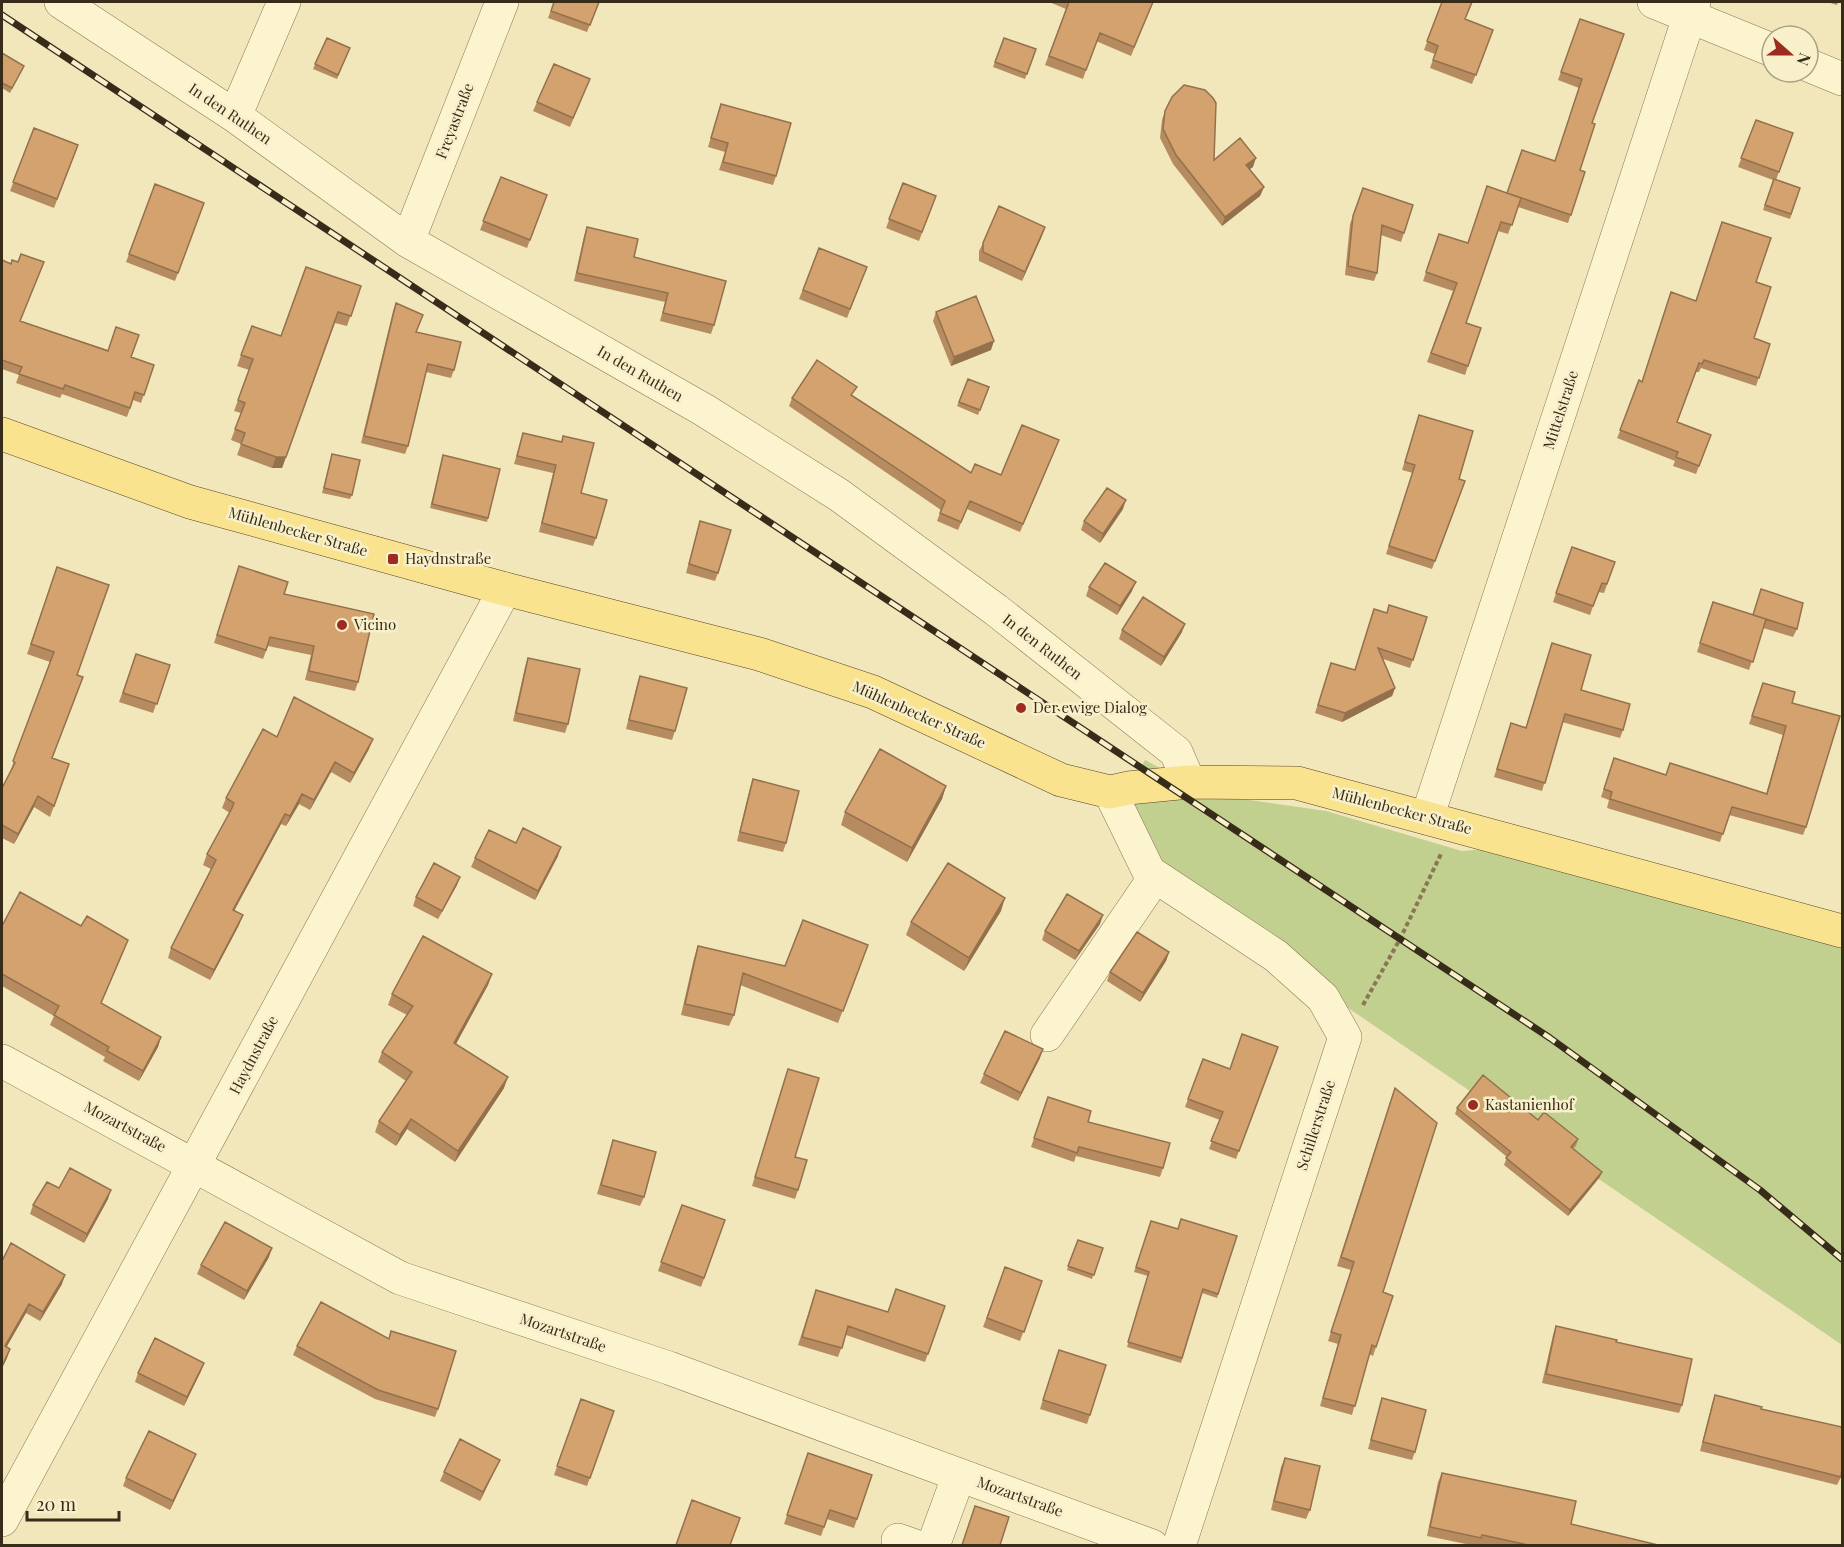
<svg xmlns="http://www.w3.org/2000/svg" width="1844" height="1547" font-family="'Playfair Display',serif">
	<rect width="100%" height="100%" fill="#f1e7bb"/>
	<path fill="#c1d08f" d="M1145,760L1208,794L1326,811L1462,851L1533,845L1842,932V1345L1149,872L1116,808Z"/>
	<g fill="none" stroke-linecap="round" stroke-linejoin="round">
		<defs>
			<path id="minor" d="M61,2L235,116L408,241L704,410L839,495L996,610L1176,752L1189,782
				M1654,2L1772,50
				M1808,65L1842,79
				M235,116L284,2
				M408,241L502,2
				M1110,792L1149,872L1276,956L1323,998L1345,1037L1179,1546
				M1427,818L1694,2
				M1047,1035L1155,877
				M2,1061L400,1278L669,1368L1152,1546
				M2,1520L505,589
				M898,1540L915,1546
				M933,1546L959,1475"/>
			<path id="major" d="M2,434L190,502L505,589L759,654L873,692L1061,780L1110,792L1128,788L1189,782L1297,783L1842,931"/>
		</defs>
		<use href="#minor" stroke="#8a7654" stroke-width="34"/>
		<use href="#major" stroke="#564329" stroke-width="34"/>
		<path stroke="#8a7654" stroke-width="4" stroke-dasharray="4.5 3" stroke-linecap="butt" d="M1363,1005L1400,939L1441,854"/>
		<use href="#minor" stroke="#fcf3cf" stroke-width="33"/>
		<use href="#major" stroke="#f9e38e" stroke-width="33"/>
		<defs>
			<path id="rail" d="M2,15L1550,1038L1760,1190L1842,1259"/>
		</defs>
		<use href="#rail" stroke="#372b1a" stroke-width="7"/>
		<use href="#rail" stroke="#f8f0cb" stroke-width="4.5" stroke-dasharray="14" stroke-linecap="butt"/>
	</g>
	<path fill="#b58b5f" d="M554,2H599L587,32L548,18Z
		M1049,2H1153L1131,56L1096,41L1083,79L1045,65L1066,9Z
		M1442,2L1465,19L1493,30L1472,84L1430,68L1435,54L1424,50Z
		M1827,2H1838L1837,5Z
		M1580,19L1592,123L1580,170L1585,172L1568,223L1518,207L1508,234L1498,231L1466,323L1468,366L1465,375L1427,362L1453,291L1423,281L1439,234L1468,243L1507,193L1555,161L1579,88L1558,80Z
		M327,38L350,48L337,79L313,69Z
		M1004,38L1036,49L1025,79L993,67Z
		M2,53L24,66L10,93L2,88Z
		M590,79L570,127L533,111L537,102Z
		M721,104L776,176L773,185L719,170L725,152L708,147Z
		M1165,111L1214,160L1253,167L1249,169L1264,187L1260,196L1222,226L1173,164L1160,138L1162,120Z
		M1756,120L1793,133L1776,180L1800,188L1790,219L1763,210L1773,180L1738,167Z
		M34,128L78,145L54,208L10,191Z
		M501,177L547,195L527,248L480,230Z
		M903,183L936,196L919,241L886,228Z
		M155,184L204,203L175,281L126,262Z
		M1363,188L1404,233L1401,242L1381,235L1377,273L1374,281L1345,275L1350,224Z
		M587,227L634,257L714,325L711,334L660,321L665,302L574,281L584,236Z
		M1045,227L1022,281L979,261V251L983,243Z
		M819,248L867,267L847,318L799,299Z
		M2,260L20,321L154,365L141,403L133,400L127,417L62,394L60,398L16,383L19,375L2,369Z
		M1756,282L1754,338L1770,344L1756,386L1701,368L1699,372H1696L1677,422L1711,435L1696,474L1673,466L1675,461L1617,438L1642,381L1696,300Z
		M361,286L347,326L335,323L282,468H272L237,455L241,444L231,440L241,413L234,411L249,370L237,366L252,326L281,336Z
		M396,303L416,332L454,370L451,378L426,372L408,446L405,454L361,443L393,311Z
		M936,312L991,350L951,366L933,321Z
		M968,379L989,387L978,415L957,406Z
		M853,396L971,473L1001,475L1059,440L1020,532L967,509L958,530L937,521L941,510L789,406L792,398Z
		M1419,415L1459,479L1465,481L1432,569L1386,554L1413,473L1402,470Z
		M523,433L561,442L563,436L581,493L596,538L593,546L539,532L553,473L514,464Z
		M332,454L352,495L350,499L322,493Z
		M443,455L488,518L487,522L430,508Z
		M1123,509L1100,543L1081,530L1084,521Z
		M700,521L718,573L715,581L686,573Z
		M1572,547L1615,562L1604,593L1598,592L1590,615L1553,602Z
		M57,567L77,675L52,758L69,764L50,817L34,807L14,844L2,838V788L10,772L50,662L27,654Z
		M236,575L284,594L358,682L355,691L305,680L311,655L268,646L263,659L214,643Z
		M1089,587L1132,591L1117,615L1086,596Z
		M1761,589L1797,629L1793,637L1763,628L1749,670L1697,652L1713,602L1753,615Z
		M1386,613L1427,617L1410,668L1383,659L1395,688L1392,696L1342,722L1315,713L1331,663L1354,670Z
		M1122,630L1182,632L1161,666L1119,639Z
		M1552,643L1581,690L1623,730L1620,738L1562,722L1542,791L1494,777L1511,723L1526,727Z
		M136,654L170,665L153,713L119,702Z
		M528,658L568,724L565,733L513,721L525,667Z
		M640,676L675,731L672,740L626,729L637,685Z
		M1763,683L1792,703L1806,827L1803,835L1729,815L1720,842L1607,808L1609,800L1601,797L1614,758L1666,775L1766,794L1783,735L1749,724Z
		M277,737L369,749L350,783L331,772L310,810L299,804L286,826L281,824L234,911L239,925L210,980L168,958L171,948L211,869L203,865L207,854L230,813L222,808L226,798Z
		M753,779L786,843L783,852L737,841L750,788Z
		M946,786L942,799L907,862L841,825L845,812Z
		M558,856L535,900L471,867L475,858Z
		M457,885L438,919L413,906L416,897Z
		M1001,911L964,971L906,935L911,922Z
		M1100,924L1075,960L1042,940L1045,931Z
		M2,926L124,950L101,1003L161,1037L158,1047L139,1081L103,1061L105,1057L50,1025L54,1016L2,986Z
		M868,945L838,1023L740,985L734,1015L729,1026L681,1015L694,958L698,946L785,966Z
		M1169,952L1166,961L1140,1002L1107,981L1110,972Z
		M492,974L488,985L456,1044L504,1088L455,1162L407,1129L396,1146L375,1132L379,1121L406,1081L378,1062L382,1052L407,1015L388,1005L392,994Z
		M1278,1047L1236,1159L1209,1149L1220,1120L1185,1107L1203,1059L1230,1069Z
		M1040,1058L1018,1101L980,1083L984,1074Z
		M788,1069L798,1190L795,1199L752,1186Z
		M1392,1096L1383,1292L1393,1296L1373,1356L1369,1354L1352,1415L1320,1406L1338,1344L1328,1341L1351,1270L1337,1266Z
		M1048,1097L1088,1122L1163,1168L1160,1177L1076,1156L1074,1162L1031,1147Z
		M1457,1108L1538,1120L1578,1139L1576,1146L1573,1149L1602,1172L1599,1178L1568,1216L1504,1165L1507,1157L1455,1114Z
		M613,1140L644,1197L640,1206L597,1194Z
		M59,1188L108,1199L84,1243L30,1214L33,1205Z
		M682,1205L725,1220L701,1287L658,1271Z
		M1151,1221L1178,1229L1237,1236L1217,1298L1202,1293L1181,1363L1127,1347L1148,1276L1134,1272Z
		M1078,1240L1103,1248L1092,1279L1067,1270Z
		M269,1257L244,1300L197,1274L201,1265Z
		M2,1261L62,1284L40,1321L26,1313L6,1347L7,1358L2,1368Z
		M1005,1267L1042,1281L1020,1341L983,1327Z
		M816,1290L888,1312L945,1306L925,1362L846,1335L838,1357L798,1345Z
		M1556,1326L1616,1342L1682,1405L1679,1413L1542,1383L1553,1335Z
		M297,1346L438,1409L435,1417L375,1399L293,1355Z
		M1056,1359L1090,1415L1087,1424L1040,1409Z
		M201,1371L184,1406L135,1382L138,1373Z
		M1715,1395L1761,1409L1841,1477L1837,1485L1700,1451L1712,1404Z
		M1382,1398L1415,1452L1412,1460L1368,1449Z
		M581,1399L614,1411L587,1486L554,1475Z
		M808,1453L872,1475L854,1528L827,1519L821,1536L784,1524Z
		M196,1454L192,1463L170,1510L123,1486L126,1478Z
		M1285,1458L1310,1510L1306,1519L1271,1510L1281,1467Z
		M496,1468L480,1501L440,1481L444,1472Z
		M1442,1473L1571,1524L1658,1545H1485L1479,1544L1478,1545H1471L1427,1536L1438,1482Z"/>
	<path fill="#94714d" d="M1256,158L1253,167L1243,174L1246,165Z
		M1264,187L1260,196L1222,226L1225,217Z
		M1045,227L1042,236L1022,281L1025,272Z
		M994,341L991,350L951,366L954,357Z
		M276,457H286L282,468H272Z
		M1126,500L1123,509L1100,543L1103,534Z
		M1136,582L1132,591L1117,615L1120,606Z
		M1185,624L1182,632L1161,666L1164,657Z
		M1395,688L1392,696L1342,722L1345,713Z
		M373,739L369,749L350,783L354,773Z
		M335,762L331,772L310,810L314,800Z
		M946,786L942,799L907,862L912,848Z
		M302,794L299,804L286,826L290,816Z
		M38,796L34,807L14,844L18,834Z
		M285,814L281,824L229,920L233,910Z
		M561,847L558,856L535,900L538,891Z
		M460,877L457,885L438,919L442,911Z
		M1005,898L1001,911L964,971L969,958Z
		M243,915L239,925L210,980L214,970Z
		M1103,915L1100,924L1075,960L1079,951Z
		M1169,952L1166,961L1140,1002L1143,993Z
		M492,974L488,985L451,1053L454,1043Z
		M161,1037L158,1047L139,1081L143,1071Z
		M1043,1049L1040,1058L1018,1101L1021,1093Z
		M508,1077L504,1088L455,1162L458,1151Z
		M411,1119L407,1129L396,1146L400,1135Z
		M1602,1172L1599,1178L1568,1216L1570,1210Z
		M111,1190L108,1199L84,1243L87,1234Z
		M272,1248L269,1257L244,1300L247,1291Z
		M65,1275L62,1284L40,1321L43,1312Z
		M29,1304L26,1313L2,1355L5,1346Z
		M10,1349L7,1358L2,1368V1366Z
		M204,1363L201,1371L184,1406L187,1397Z
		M196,1454L192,1463L170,1510L173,1501Z
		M500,1460L496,1468L480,1501L483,1492Z"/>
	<path fill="#d3a26e" stroke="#94714d" stroke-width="1.5" d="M554,2H599L590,25L551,11Z
		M1069,2H1153L1134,47L1100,33L1086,70L1049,56Z
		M1442,2H1472L1465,19L1493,30L1476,75L1433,60L1438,46L1427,41Z
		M1580,19L1624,34L1592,123L1595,124L1580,170L1585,172L1571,215L1507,193L1522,150L1555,161L1582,79L1561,72Z
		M327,38L350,48L338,75L315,64Z
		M1004,38L1036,49L1027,74L995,62Z
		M2,53L24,66L12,88L2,83Z
		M554,64L590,79L573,118L537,102Z
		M1184,85L1205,90L1213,98L1216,103L1214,160L1240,138L1256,158L1246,165L1264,187L1225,217L1176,155L1163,129L1165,111L1172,97Z
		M721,104L791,123L776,176L723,162L728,143L711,138Z
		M1756,120L1793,133L1779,172L1741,158Z
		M34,128L78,145L57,199L13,182Z
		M501,177L547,195L530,240L483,221Z
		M1774,179L1800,188L1791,214L1765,205Z
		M903,183L936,196L922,232L889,219Z
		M155,184L204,203L178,273L129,254Z
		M1487,186L1521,198L1512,225L1501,222L1466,323L1481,328L1468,366L1431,353L1457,283L1426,272L1439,234L1468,243Z
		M1363,188L1413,205L1404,233L1382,225L1377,273L1348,266L1353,216Z
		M999,206L1045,227L1025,272L983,252V243Z
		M1722,222L1771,238L1756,282L1771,287L1754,338L1770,344L1759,378L1704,360L1702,364L1699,363L1677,422L1711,435L1699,466L1676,457L1678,452L1620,430L1639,380L1642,382L1671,292L1696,301Z
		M587,227L638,239L634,257L726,281L714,325L663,313L668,293L577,273Z
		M819,248L867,267L850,309L803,290Z
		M21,254L44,262L20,321L108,351L116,327L139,335L131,357L154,365L144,395L135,392L130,408L65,385L63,389L19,374L22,367L2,360V260L11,264L12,260L18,262Z
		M306,267L361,286L351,316L338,312L286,457H276L241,444L245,433L235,429L245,403L238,400L253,359L241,355L252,326L281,336Z
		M976,296L994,341L954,357L936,312Z
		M396,303L423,315L416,332L461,342L454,370L428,364L408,446L364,436Z
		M817,360L857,387L851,395L971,473L975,464L1001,475L1022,425L1059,440L1023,524L970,501L961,522L940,513L945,501L792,398Z
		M968,379L989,387L980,410L959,402Z
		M1419,415L1473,431L1459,479L1465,481L1435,561L1389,546L1415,465L1405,462Z
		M523,433L562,442L563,436L594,443L581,493L607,500L596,538L542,523L556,465L517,456Z
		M332,454L360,460L352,495L324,488Z
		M443,455L500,469L488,518L432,504Z
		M1107,488L1126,500L1103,534L1084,521Z
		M700,521L731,530L718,573L689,564Z
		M1572,547L1615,562L1607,584L1602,583L1593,606L1556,593Z
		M1105,563L1136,582L1120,606L1089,587Z
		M239,566L288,582L284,594L374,614L358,682L309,671L314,646L270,637L266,650L217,635Z
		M57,567L109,585L77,675L83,677L52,758L69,764L54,806L38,796L18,834L2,825V788L15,763L13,761L54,652L31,644Z
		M1761,589L1803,603L1797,629L1753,615Z
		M1143,597L1185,624L1164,657L1122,630Z
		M1713,602L1766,619L1753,662L1700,643Z
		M1389,605L1427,617L1413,660L1378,648L1395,688L1345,713L1318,705L1331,663L1355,670L1374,609L1387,613Z
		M1552,643L1591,655L1581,690L1630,704L1623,730L1565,714L1545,783L1497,769L1511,723L1526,728Z
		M136,654L170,665L157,704L123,693Z
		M528,658L580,669L568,724L516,713Z
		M640,676L687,688L675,731L629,720Z
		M1763,683L1795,692L1792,703L1840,716L1806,827L1732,807L1723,834L1610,799L1612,792L1604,789L1614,758L1666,775L1670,763L1767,794L1786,726L1752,716Z
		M294,697L373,739L354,773L335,762L314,800L302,794L290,816L285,814L233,910L243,915L214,970L171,948L216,860L207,854L232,808L234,803L226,798L263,729L277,737Z
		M880,749L946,786L912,848L845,812Z
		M753,779L799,791L786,843L740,832Z
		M523,828L561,847L538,891L475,858L489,830L516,843Z
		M434,863L460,877L442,911L416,897Z
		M948,863L1005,898L969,958L911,922Z
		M20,892L81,926L87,916L128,940L101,1003L161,1037L143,1071L107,1051L109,1047L54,1015L59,1006L2,974V926Z
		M1067,894L1103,915L1079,951L1045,931Z
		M803,920L868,945L843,1011L743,973L734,1015L685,1004L698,946L785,966Z
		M1137,932L1169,952L1143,993L1110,972Z
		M423,936L492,974L454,1043L508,1077L458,1151L411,1119L400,1135L379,1121L412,1072L382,1052L413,1006L392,994Z
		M1005,1031L1043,1049L1021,1093L984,1074Z
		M1242,1034L1278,1047L1239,1151L1211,1141L1223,1112L1188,1099L1203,1059L1230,1069Z
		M788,1069L819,1078L795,1157L807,1160L798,1190L755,1177Z
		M1483,1075L1538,1120L1544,1112L1578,1139L1571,1147L1602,1172L1570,1210L1506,1158L1511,1152L1457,1108Z
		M1395,1088L1437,1123L1383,1292L1393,1296L1376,1347L1372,1345L1355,1406L1323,1398L1341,1335L1331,1332L1354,1262L1341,1257Z
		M1048,1097L1091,1111L1088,1122L1170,1143L1163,1168L1079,1147L1077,1153L1034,1138Z
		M613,1140L656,1152L644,1197L601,1185Z
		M70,1168L111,1190L87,1234L33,1205L47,1182L59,1188Z
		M682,1205L725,1220L704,1278L661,1262Z
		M1181,1219L1237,1236L1218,1294L1203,1289L1182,1358L1128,1342L1149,1272L1136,1267L1151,1221L1178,1229Z
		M225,1222L272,1248L247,1291L201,1265Z
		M1078,1240L1103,1248L1094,1275L1068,1266Z
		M11,1243L65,1275L43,1312L29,1304L5,1346L10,1349L2,1366V1261Z
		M1005,1267L1042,1281L1024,1332L987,1318Z
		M896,1289L945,1306L928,1354L848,1326L842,1348L802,1337L816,1290L888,1312Z
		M321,1302L389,1339L391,1331L456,1351L438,1409L378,1390L297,1346Z
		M1556,1326L1617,1340L1616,1342L1692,1359L1682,1405L1546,1374Z
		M155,1338L204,1363L187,1397L138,1373Z
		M1059,1350L1106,1365L1090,1415L1043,1400Z
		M1715,1395L1762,1407L1761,1409L1842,1427V1468L1841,1477L1703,1442Z
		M1382,1398L1426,1410L1415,1452L1371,1440Z
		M581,1399L614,1411L590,1478L557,1466Z
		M149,1431L196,1454L173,1501L126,1478Z
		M460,1439L500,1460L483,1492L444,1472Z
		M808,1453L872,1475L857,1519L830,1510L824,1527L787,1515Z
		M1285,1458L1320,1466L1310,1510L1274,1501Z
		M1442,1473L1576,1501L1571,1524L1658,1545H1528L1482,1535L1481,1538L1430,1527Z
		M692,1500L740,1518L730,1545H676Z
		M975,1506L1009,1517L1000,1545H962Z"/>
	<g fill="#9d2b1f" stroke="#f8f0cb" stroke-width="2">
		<rect x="387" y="553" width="12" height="12" rx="3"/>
		<circle cx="342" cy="625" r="6"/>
		<circle cx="1021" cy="708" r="6"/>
		<circle cx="1473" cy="1105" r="6"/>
	</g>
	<g text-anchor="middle" stroke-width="5" stroke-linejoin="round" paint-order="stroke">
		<g font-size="15" fill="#372b1a" stroke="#f8f0cb">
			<text transform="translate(230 114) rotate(34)" y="5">In den Ruthen</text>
			<text transform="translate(455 121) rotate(-69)" y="5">Freyastraße</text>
			<text transform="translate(640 374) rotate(30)" y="5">In den Ruthen</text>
			<text transform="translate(1561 410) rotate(-72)" y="5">Mittelstraße</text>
			<text transform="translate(298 532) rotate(16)" y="5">Mühlenbecker Straße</text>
			<text transform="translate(1042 647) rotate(38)" y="5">In den Ruthen</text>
			<text transform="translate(919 715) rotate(24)" y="5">Mühlenbecker Straße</text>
			<text transform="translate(1402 811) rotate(15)" y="5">Mühlenbecker Straße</text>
			<text transform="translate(254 1055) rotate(-62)" y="5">Haydnstraße</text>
			<text transform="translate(1316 1125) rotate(-72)" y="5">Schillerstraße</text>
			<text transform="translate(125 1127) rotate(28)" y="5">Mozartstraße</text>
			<text transform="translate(563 1333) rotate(19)" y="5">Mozartstraße</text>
			<text transform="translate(1020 1497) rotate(20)" y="5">Mozartstraße</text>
		</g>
		<g font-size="15" fill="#372b1a" stroke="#f8f0cb" text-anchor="start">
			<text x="405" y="564">Haydnstraße</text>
			<text x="354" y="630">Vicino</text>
			<text x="1033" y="713">Der ewige Dialog</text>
			<text x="1485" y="1110">Kastanienhof</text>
		</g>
	</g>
	<rect width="1844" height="1547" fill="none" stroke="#372b1a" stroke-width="6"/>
	<g transform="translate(1790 54) rotate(111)"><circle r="28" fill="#f8f0cb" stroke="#aba184" stroke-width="1.5"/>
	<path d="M0-4.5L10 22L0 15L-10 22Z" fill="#9d2b1f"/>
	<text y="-9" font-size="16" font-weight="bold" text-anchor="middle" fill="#372b1a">N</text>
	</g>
	<path d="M27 1511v9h92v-9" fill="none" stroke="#372b1a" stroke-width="3"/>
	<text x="36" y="1511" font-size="18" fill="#372b1a" stroke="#f8f0cb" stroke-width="4.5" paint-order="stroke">20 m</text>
</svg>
